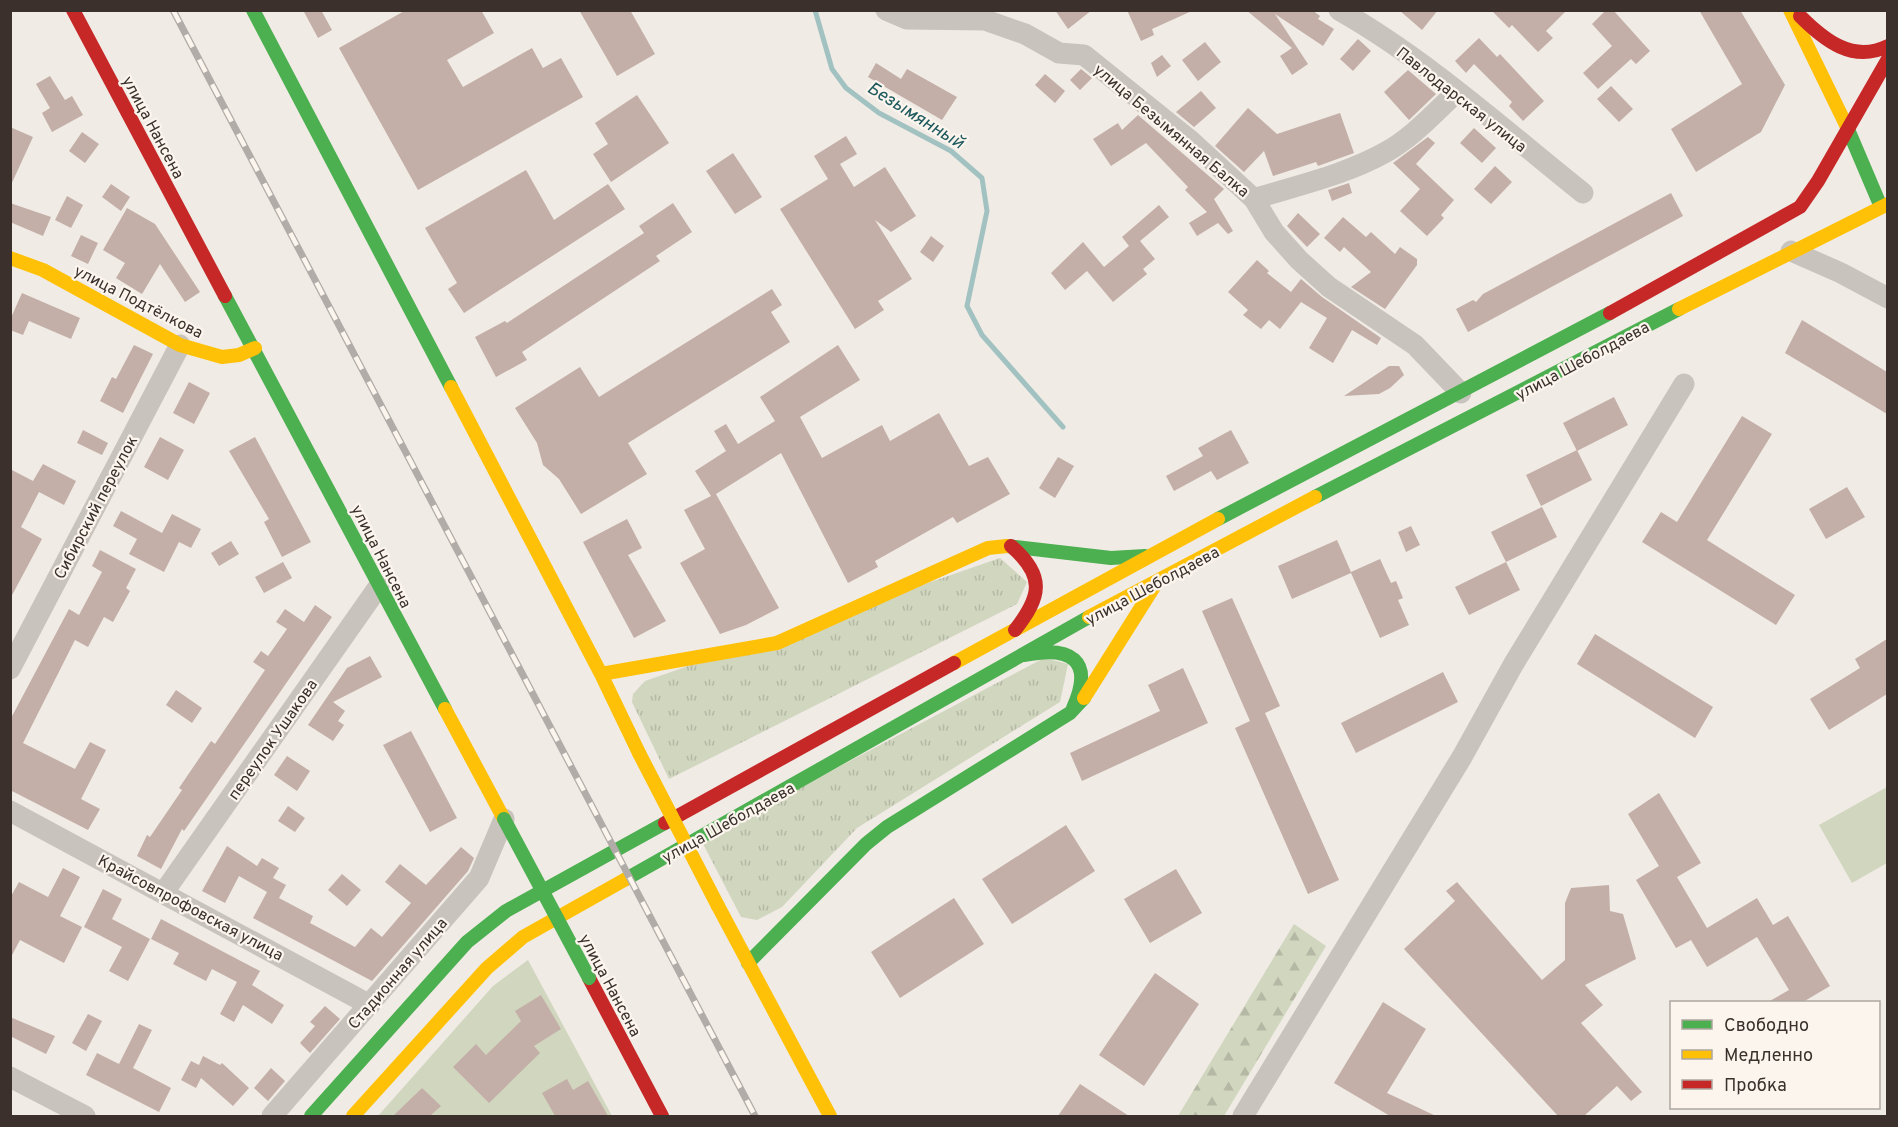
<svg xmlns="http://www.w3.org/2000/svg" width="1898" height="1127" font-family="Overpass,sans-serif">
	<defs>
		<pattern id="grass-tufts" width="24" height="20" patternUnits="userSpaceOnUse" patternTransform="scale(1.5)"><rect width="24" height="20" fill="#d1d6bf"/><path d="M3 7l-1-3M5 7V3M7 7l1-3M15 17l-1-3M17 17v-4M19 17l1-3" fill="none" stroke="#b4b8a4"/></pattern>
		<pattern id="forest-firs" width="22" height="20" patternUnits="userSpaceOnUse" patternTransform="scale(1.5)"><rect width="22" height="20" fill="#d1d6bf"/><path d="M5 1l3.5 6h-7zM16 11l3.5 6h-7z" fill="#b4b8a4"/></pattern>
	</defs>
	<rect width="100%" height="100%" fill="#f0ebe5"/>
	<path fill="url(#grass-tufts)" d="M1000,558L1027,582L1017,604L669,779L632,702L633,694L645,681Z
		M1044,658L1068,664L1060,702L857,828L782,907L757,920L741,917L701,840Z"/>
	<path fill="url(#forest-firs)" d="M1294,924L1326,946L1224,1116H1178Z"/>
	<path fill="#d1d6bf" d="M1887,787V863L1852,883L1819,825Z
		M528,960L612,1116H378L493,986Z"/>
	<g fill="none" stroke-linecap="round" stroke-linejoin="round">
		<path stroke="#a1c2c1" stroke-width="5" d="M815,10L832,69L846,88L879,113L951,151L982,178L987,211L967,306L982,335L1063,427"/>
	</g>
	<path fill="#c3afa7" d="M303,10H321L332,30L318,38Z
		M406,10H481L494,33L447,60L463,87L532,48L543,68L561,58L583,97L418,190L339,48Z
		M579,10H630L655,54L617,76Z
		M1055,10H1092L1068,29Z
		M1127,10H1194L1152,29L1154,35L1141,41Z
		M1246,10H1312L1320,16L1318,19L1334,29L1323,46L1275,14L1308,64L1292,75L1280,56L1292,48Z
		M1399,10H1438L1422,30Z
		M1491,10H1567L1546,31L1553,38L1538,52L1512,25L1509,28Z
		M1606,10H1613L1650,51L1636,64L1631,59L1598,89L1583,73L1612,46L1592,24Z
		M1699,10H1740L1785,85L1761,132L1696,172L1671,129L1742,84Z
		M1479,38L1497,57L1500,54L1544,101L1523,121L1509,106L1512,102L1474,64L1466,73L1455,61Z
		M1358,39L1371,51L1353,71L1340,59Z
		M1205,42L1221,62L1198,81L1182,60Z
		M1162,55L1171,66L1157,77L1151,63Z
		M876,63L901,79L907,69L957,97L942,120L868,77Z
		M1081,69L1092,78L1080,90L1070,80Z
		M1408,70L1436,94L1409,120L1384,92Z
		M1045,74L1065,91L1055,103L1035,85Z
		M50,76L65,100L72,96L83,115L52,132L42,113L50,108L36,84Z
		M1611,86L1633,109L1619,122L1597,99Z
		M1201,91L1216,108L1194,127L1176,112Z
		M637,95L669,143L611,182L593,154L608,144L595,123Z
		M1248,108L1277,134L1340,113L1354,153L1318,166L1316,162L1273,176L1264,151L1244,172L1215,146Z
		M1138,115L1224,189L1214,199L1233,231L1228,234L1218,223L1197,236L1189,223L1207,212L1185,190L1188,187L1146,143L1111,166L1093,139L1118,123L1122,130Z
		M10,127L33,137L10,187Z
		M1474,128L1496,148L1482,163L1460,143Z
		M82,132L99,144L85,163L69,151Z
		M846,136L857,154L840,164L854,187L885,167L916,216L891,232L875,220L912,279L878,301L884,310L855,329L780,209L828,179L814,156Z
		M1428,137L1435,143L1416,164L1454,200L1441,215L1444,218L1427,236L1400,211L1420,189L1393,163Z
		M733,153L762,197L735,214L706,171Z
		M1495,166L1512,182L1491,204L1474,189Z
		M526,170L554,220L608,184L625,209L464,313L448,289L457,283L425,228Z
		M1349,183L1352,193L1332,201L1328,190Z
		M111,184L130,197L121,211L102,197Z
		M1671,193L1683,216L1468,332L1456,309L1473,300L1476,302L1483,294Z
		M67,196L83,205L71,228L55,220Z
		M10,203L51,217L43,236L10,222Z
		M673,203L692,232L656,256L660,261L522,352L527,360L496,377L475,337L505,321L507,323L644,233L639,226Z
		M1159,205L1169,217L1140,241L1155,259L1143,269L1147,274L1113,302L1087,271L1065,290L1051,273L1083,242L1104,267L1129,246L1122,237Z
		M127,208L155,224L200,292L185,302L160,264L142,294L116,278L125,263L103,250Z
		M1298,213L1320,234L1307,247L1287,226Z
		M1343,217L1366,237L1371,232L1395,254L1400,247L1417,259V265L1385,309L1351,287L1371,272L1344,247L1340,252L1324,238Z
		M81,235L98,243L88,264L71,256Z
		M931,236L944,246L933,262L920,252Z
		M1257,260L1269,271L1267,273L1291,292L1301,279L1322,297L1381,338L1377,345L1352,330L1333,363L1309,348L1327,318L1301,302L1280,329L1269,320L1261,329L1243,315L1248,310L1228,292Z
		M772,289L782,305L771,312L790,342L628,443L647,474L581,514L559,479L543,465L537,443L515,408L580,367L599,397Z
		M22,293L80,318L71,339L29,321L23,335L10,330V320Z
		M1802,320L1887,372V414L1785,353Z
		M134,345L153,354L123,413L100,401L112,377L116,379Z
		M838,345L860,380L800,417L822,458L882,425L890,441L939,413L969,466L988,457L1010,494L957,523L953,517L875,561L878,567L848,583L781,453L716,494L779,608L746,625L720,634L680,563L705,549L684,510L711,496L695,471L726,451L714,431L726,424L738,444L775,421L760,397Z
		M1389,366H1399L1404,375L1390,388L1379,394L1344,396Z
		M189,382L210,393L194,424L173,413Z
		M1614,397L1628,425L1577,451L1563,423Z
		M1742,416L1772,434L1707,540L1795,595L1776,625L1642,542L1661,512L1677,522Z
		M83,430L108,443L102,455L77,443Z
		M1231,430L1249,463L1217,480L1211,471L1174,491L1166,476L1203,456L1198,448Z
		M160,437L184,450L168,480L144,467Z
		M255,437L311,542L282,557L264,522L269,519L229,451Z
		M1577,450L1592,480L1541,506L1526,475Z
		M1058,457L1074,466L1055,498L1039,488Z
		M43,464L76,481L64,505L39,492L21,527L42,539L10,599V469L33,481Z
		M1847,487L1865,517L1826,539L1809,509Z
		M1542,507L1557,537L1506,562L1520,590L1469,615L1455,587L1506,562L1491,532Z
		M121,511L162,533L172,514L201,529L191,548L179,542L164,572L129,554L137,539L113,526Z
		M627,519L642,548L628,555L666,621L634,638L583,542Z
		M1411,526L1420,545L1406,552L1398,532Z
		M1337,540L1351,572L1380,559L1391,583L1396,581L1403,598L1398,600L1409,625L1380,638L1351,573L1292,599L1278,566Z
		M231,541L239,554L219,566L211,553Z
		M100,550L136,569L126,588L130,591L113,622L104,617L88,647L75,640L23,743L75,769L90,742L106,750L81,799L100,809L88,830L10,790V720L69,609L79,615L102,572L92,566Z
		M283,562L292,578L264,593L255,577Z
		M1232,598L1280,706L1265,713L1339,880L1308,894L1235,728L1250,721L1202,611Z
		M315,605L332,617L184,831L182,829L161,869L137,856L147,835L150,837L182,790L179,788L211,741L215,744L265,670L253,662L261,651L268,656L287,629L276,622L285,609L304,622Z
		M1595,634L1713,707L1695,738L1577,664Z
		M1887,639V694L1829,730L1810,699L1860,668L1855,659Z
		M370,656L382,677L333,702L345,711L338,721L344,725L333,741L308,725L347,668Z
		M1183,668L1208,723L1082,781L1070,753L1160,711L1148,685Z
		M1443,672L1458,702L1356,753L1341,723Z
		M176,690L202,708L192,723L166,705Z
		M411,731L457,818L430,832L383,745Z
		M287,756L310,771L297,791L274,775Z
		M1659,793L1701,863L1677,877L1707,928L1757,898L1773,925L1788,916L1830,986L1803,1002H1768L1789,990L1757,937L1707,967L1691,940L1676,948L1636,880L1659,866L1628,814Z
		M288,806L305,818L295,832L278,821Z
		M1066,825L1095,871L1012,924L982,879Z
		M227,846L257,866L262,858L279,868L273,878L286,885L279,898L313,916L310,923L355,947L371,928L382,937L411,903L385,882L400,864L426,885L461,847L474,858L468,871L372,981L253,918L267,892L239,876L225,903L202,891Z
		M63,868L80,877L60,916L82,927L64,963L20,940L10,959V898L19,882L48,897Z
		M1176,869L1202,913L1150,943L1124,899Z
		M342,874L361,890L347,906L328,890Z
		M1457,882L1542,980L1565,960V903L1571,888L1609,885L1610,911L1623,914L1636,959L1585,985L1603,1005L1581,1023L1642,1092L1631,1101L1617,1086L1584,1116H1558L1404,949L1455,901L1446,891Z
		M103,889L122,899L112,919L150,939L128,981L109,971L122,947L84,927Z
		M954,898L984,944L900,998L871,952Z
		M161,919L260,971L252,985L284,1005L272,1024L243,1005L234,1022L220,1014L237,982L212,969L206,981L173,964L179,953L151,939Z
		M1155,973L1199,1004L1144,1086L1099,1055Z
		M541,995L561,1029L534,1046L540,1053L489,1103L453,1067L476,1044L486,1055L521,1021L515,1011Z
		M1383,1002L1426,1029L1387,1093L1436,1116H1390L1334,1083Z
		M325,1006L340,1019L310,1053L300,1043L315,1026L310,1022Z
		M88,1014L102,1021L86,1051L72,1043Z
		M10,1017L55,1036L46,1054L10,1036Z
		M139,1024L152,1030L133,1068L171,1088L159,1112L86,1075L97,1053L119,1064Z
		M203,1056L220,1065L222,1063L249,1088L233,1106L201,1078L196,1088L181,1080L191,1061L199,1065Z
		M271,1068L285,1081L268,1101L254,1088Z
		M567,1079L573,1090L588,1081L608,1116H555L542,1093Z
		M1080,1084L1129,1116H1058Z
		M422,1088L441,1106L430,1116H393Z"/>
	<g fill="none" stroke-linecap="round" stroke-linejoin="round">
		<path stroke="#c9c3be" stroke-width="21" d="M886,10L907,19L985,20L1025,34L1059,53L1084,55L1191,141L1254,199L1274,232L1299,260L1329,287L1415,345L1461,393
			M1339,10C1427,60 1504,130 1583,193
			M1254,199C1298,185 1345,175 1386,152C1413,137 1434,113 1457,92
			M1791,251L1841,273L1888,298
			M10,669L180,345
			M10,811L370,1005
			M164,892L379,586
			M10,1077L85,1116
			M272,1116L479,878L504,819
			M1243,1116L1462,757L1513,665L1684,384"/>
		<path stroke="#4caf50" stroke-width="14" d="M253,10L451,387
			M1847,127L1881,207
			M225,296L445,709
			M1315,497L1679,309
			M1218,519L1610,313
			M1007,546L1111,558L1145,556
			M1025,655C1070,646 1095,659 1073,708
			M626,879L1089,617
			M748,963L866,844L887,827L1070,713L1084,698
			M311,1116L467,942L506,911L665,823"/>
		<path stroke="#ffc107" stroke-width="14" d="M1790,10L1847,127
			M10,258L43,270L180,345L222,357L239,355L255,348
			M1679,309L1888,204
			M451,387L601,674L639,753
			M1089,617L1315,497
			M954,663L1218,519
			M601,674L777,643L988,548L1007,546
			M1084,698L1157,582
			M445,709L504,819
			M718,906L830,1116
			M353,1116L487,968L523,937L626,879"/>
		<path stroke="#c62828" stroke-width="14" d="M73,10L225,296
			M1800,16C1825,41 1853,63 1888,46
			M1610,313L1800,207L1818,181L1888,59
			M1011,546C1046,576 1041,597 1015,630
			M665,823L954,663
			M589,978L662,1116"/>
		<defs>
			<path id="rail" d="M173,10L755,1116"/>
		</defs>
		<use href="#rail" stroke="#b1aca8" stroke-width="7"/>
		<use href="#rail" stroke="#fbf5ee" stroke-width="4.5" stroke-dasharray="14" stroke-linecap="butt"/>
		<path stroke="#4caf50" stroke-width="14" d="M504,819L589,978"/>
		<path stroke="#ffc107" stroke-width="14" d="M639,753L718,906"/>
	</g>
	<g text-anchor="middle" stroke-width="4.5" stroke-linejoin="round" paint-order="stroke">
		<g font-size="16" fill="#3b302b" stroke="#fbf5ee">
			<text transform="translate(1462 99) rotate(38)" y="6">Павлодарская улица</text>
			<text transform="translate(154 127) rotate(62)" y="6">улица Нансена</text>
			<text transform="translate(1172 130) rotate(40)" y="6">улица Безымянная Балка</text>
			<text transform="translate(139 301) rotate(27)" y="6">улица Подтёлкова</text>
			<text transform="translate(1582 360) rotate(-28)" y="6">улица Шеболдаева</text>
			<text transform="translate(95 507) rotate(-62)" y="6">Сибирский переулок</text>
			<text transform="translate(382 556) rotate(63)" y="6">улица Нансена</text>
			<text transform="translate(1152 585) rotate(-28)" y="6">улица Шеболдаева</text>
			<text transform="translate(272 739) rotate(-55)" y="6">переулок Ушакова</text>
			<text transform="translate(728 822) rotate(-29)" y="6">улица Шеболдаева</text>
			<text transform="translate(191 907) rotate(28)" y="6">Крайсовпрофовская улица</text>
			<text transform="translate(397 973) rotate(-49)" y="6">Стадионная улица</text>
			<text transform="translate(611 985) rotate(62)" y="6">улица Нансена</text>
		</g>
		<g font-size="18" font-style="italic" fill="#1f5a5e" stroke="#fbf5ee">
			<text transform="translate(916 115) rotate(32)" y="6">Безымянный</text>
		</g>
	</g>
	<rect width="1898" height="1127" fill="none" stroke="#3b302b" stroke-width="24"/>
	<rect x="1670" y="1001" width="210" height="108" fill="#fbf5ee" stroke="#aea6a0" stroke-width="1.5"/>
	<rect x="1682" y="1020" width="30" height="9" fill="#4caf50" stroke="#aea6a0" stroke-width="1.5"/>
	<text x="1724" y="1031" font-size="18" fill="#3b302b">Свободно</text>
	<rect x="1682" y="1050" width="30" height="9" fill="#ffc107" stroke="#aea6a0" stroke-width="1.5"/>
	<text x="1724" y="1061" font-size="18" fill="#3b302b">Медленно</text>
	<rect x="1682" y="1080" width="30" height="9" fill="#c62828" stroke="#aea6a0" stroke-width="1.5"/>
	<text x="1724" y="1091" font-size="18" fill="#3b302b">Пробка</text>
</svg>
